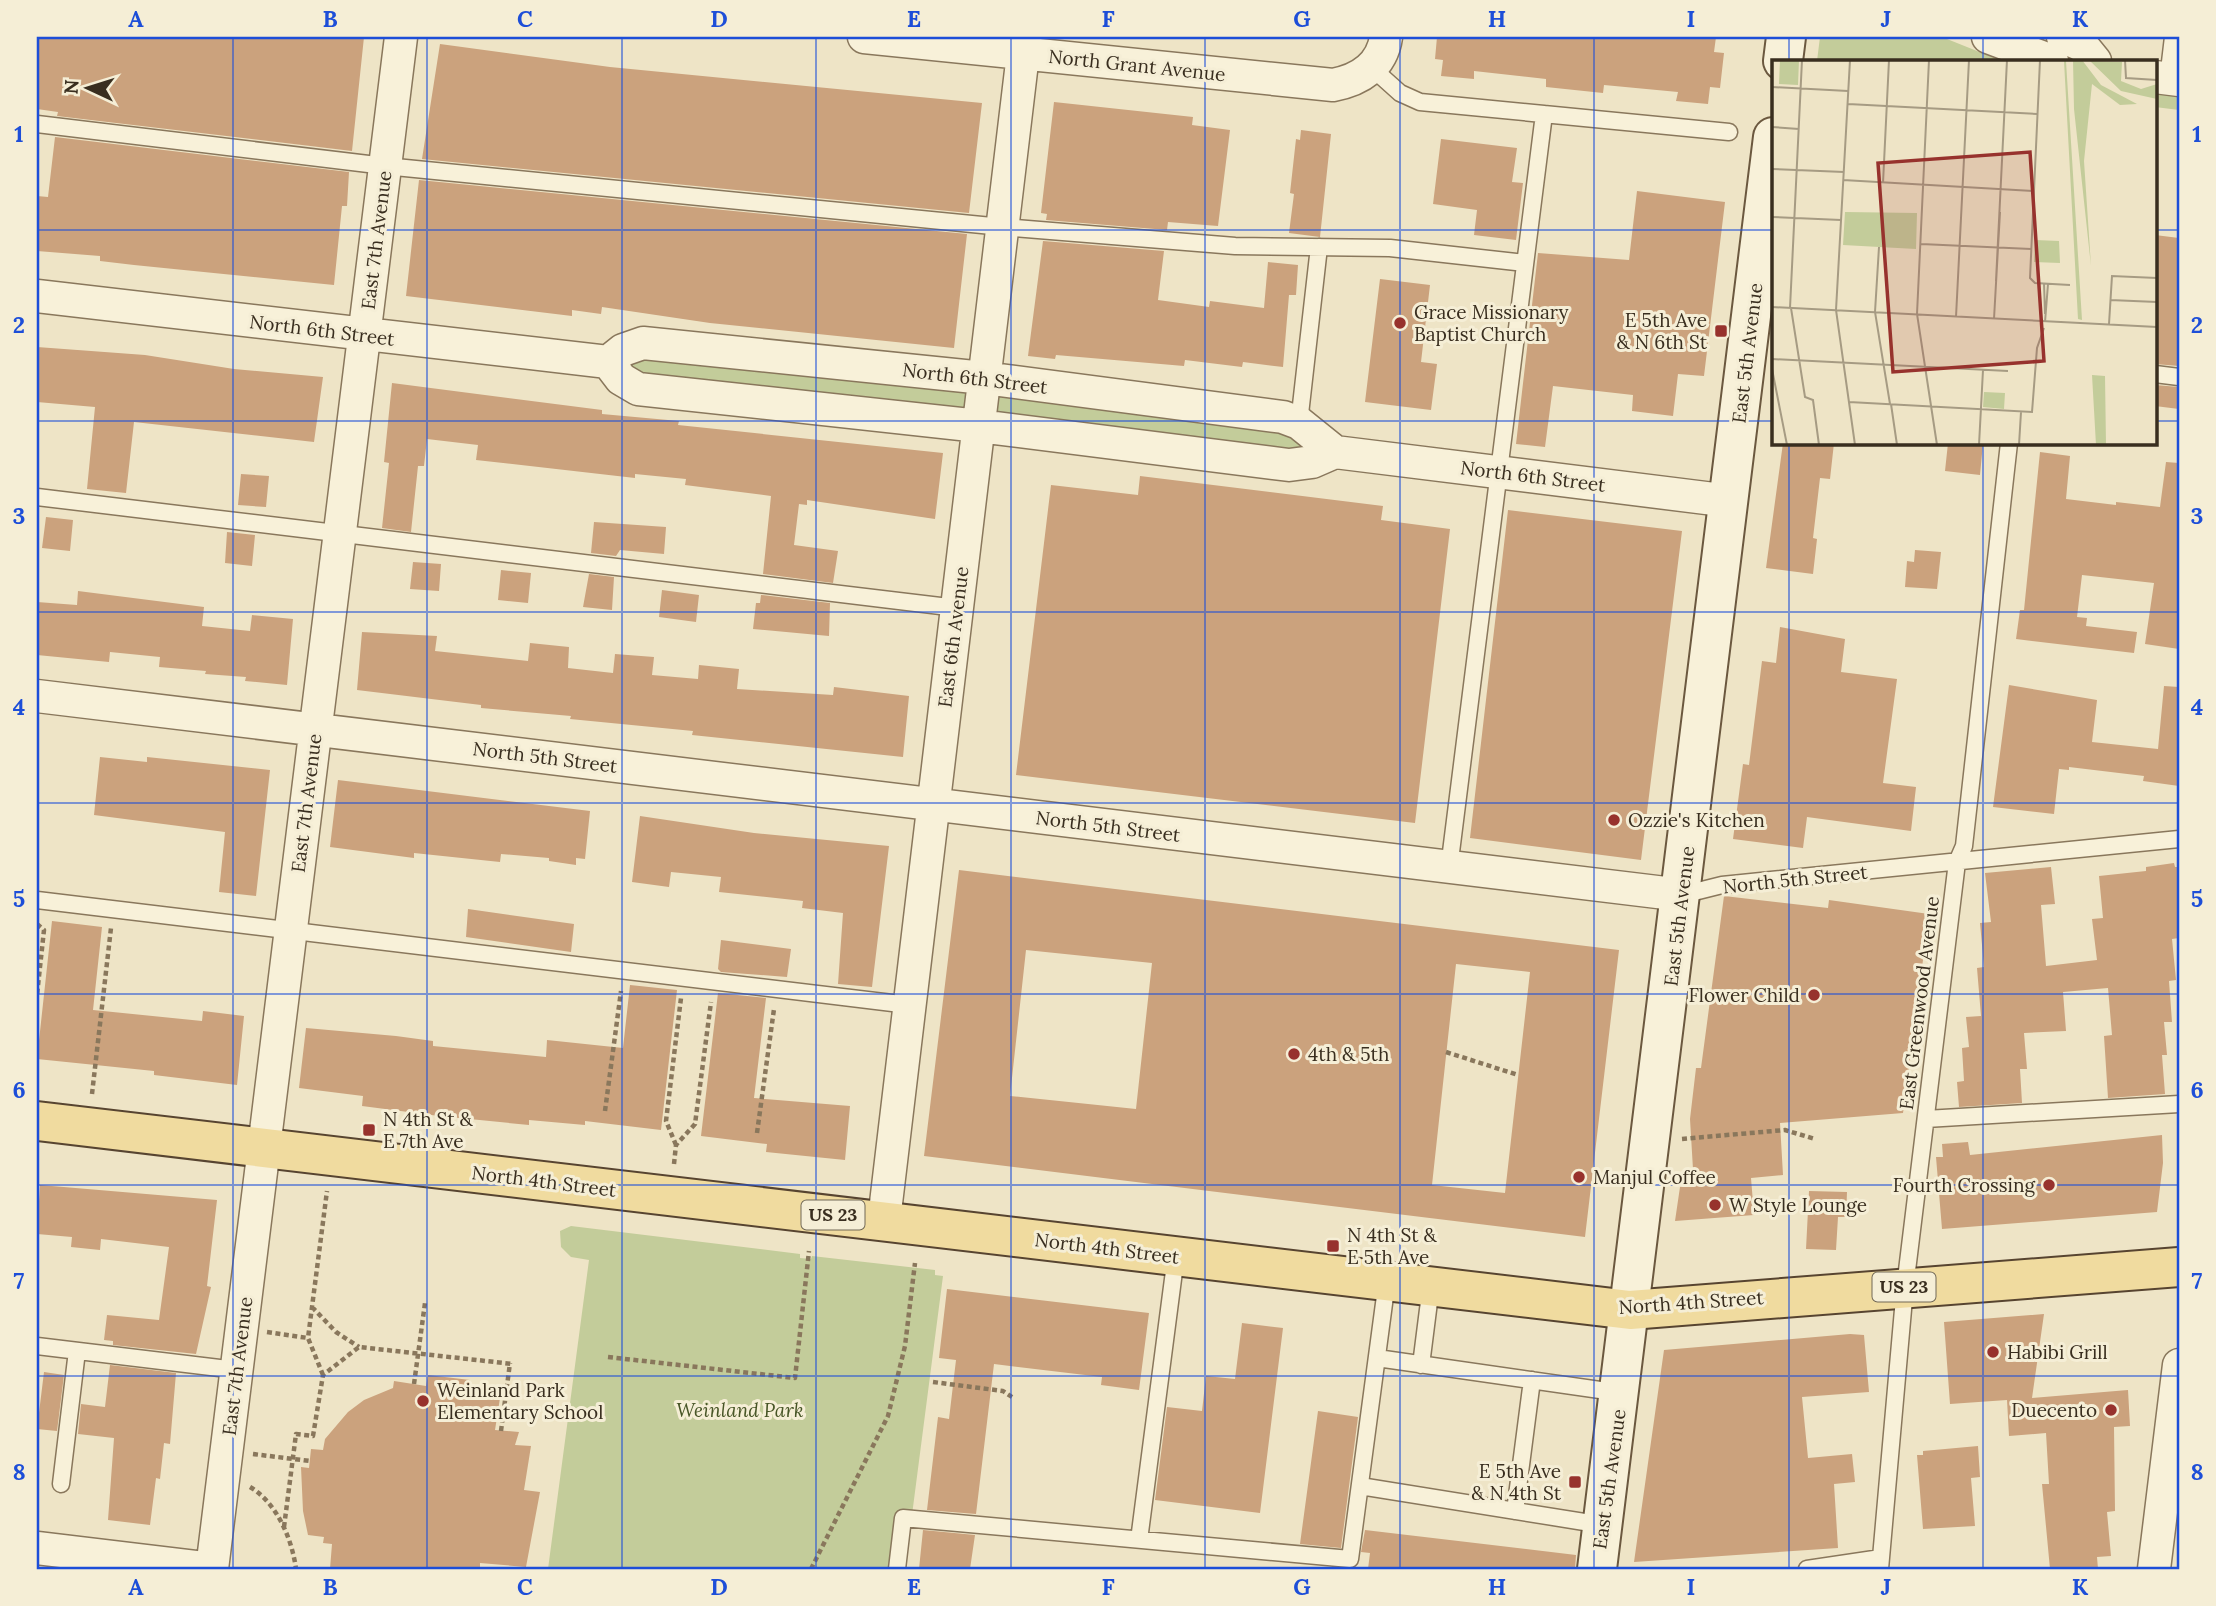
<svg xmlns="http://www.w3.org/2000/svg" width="2216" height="1606" font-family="Lora,serif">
	<rect width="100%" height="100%" fill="#eee4c6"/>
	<path fill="#c3cc9a" d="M1820,37H1942L2002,61H1817Z
		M2155,93L2179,96V110L2155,107Z
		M623,350L1299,423L1312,462L638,389Z
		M571,1226L800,1254V1258L811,1259L812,1256L935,1270V1275L943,1276L905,1569H548L589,1260L571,1257L561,1247L560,1231Z"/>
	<path fill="#cba27d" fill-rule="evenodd" d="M37,37H364L352,151L57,116L58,112L37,109Z
		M1437,37H1716L1714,52L1724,53L1720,88L1710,87L1708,104L1676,101L1678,92L1604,85L1603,93L1546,87V79L1474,71V79L1441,76L1443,60L1435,59Z
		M440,44L610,67L982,103L969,213L422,159Z
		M1054,102L1193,117L1192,125L1230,130L1218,226L1168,222L1167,230L1046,220L1047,214L1041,213Z
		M1301,130L1331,134L1320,237L1289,233L1294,194L1290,193L1296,139L1300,140Z
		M55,137L349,172L347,206H342L334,285L134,265L100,261V256L37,251V196L48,197Z
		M1441,139L1517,148L1512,182L1523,183L1516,240L1474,235L1477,210L1433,204Z
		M419,180L967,234L954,348L710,323L602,307L601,314L572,310V316L406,296Z
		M1637,191L1725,202L1704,376L1678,374L1673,416L1632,411L1633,395L1553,386L1545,447L1516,444L1538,253L1629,260Z
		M2155,235L2179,238V366L2155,364Z
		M1043,241L1164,251L1158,300L1209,307L1210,301L1264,308L1268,262L1298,265L1296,295H1289L1283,367L1243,362L1242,367L1185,360L1184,366L1056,355L1055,359L1028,356Z
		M1380,279L1430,285L1421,362L1437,364L1431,410L1365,402Z
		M37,347L145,355L234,369L323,377L314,442L134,422L126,493L87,489L95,407L37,402Z
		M392,383L602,410V414L679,421L678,425L943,453L935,519L807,500V505L799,504L794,545L838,551L833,583L763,574L771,496L685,485L686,479L635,474V478L476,460L478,445L427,439L424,466H418L411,532L382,528L389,463L384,462Z
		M2155,385L2179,387V409L2155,406Z
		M1783,443H1834L1830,479L1820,478L1813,538L1817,539L1813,574L1766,568Z
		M1948,443H1983L1980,475L1945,471Z
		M2040,452L2070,456L2066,499L2116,505V502L2160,507L2166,462L2179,463V649L2145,644L2154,583L2082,575L2077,617L2087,618L2086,626L2137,632L2134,653L2016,639L2020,610H2024Z
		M241,474L269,476L266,507L238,505Z
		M1140,476L1383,506L1381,520L1450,529L1415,823L1016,775L1051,485L1138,495Z
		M1508,510L1682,531L1641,860L1470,838Z
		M46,517L73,520L70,551L42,548Z
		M594,522L666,527L664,554L620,550L616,556L591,553Z
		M227,532L255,535L252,566L225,563Z
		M1915,550L1941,552L1937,589L1905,587L1907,561L1914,562Z
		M413,562L441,564L439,591L410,589Z
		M501,570L531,573L528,603L498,600Z
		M589,574L614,577L612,610L583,607Z
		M662,590L699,595L696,622L659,617Z
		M78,591L204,607L202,626L250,631L252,615L293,619L287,685L245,681L246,677L205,674L206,671L159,667L160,657L110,652L109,662L37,655V602L77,605Z
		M761,595L830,603L829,636L753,629L756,603H760Z
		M1780,627L1845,639L1841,672L1897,679L1883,783L1916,787L1911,831L1807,817L1803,848L1733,839L1743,764L1749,765L1762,661L1776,663Z
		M362,632L437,636L435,651L528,661L530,643L569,647L568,668L613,673L615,654L654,657L652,675L698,679L699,665L739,669L737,689L833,695L834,687L909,696L903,757L692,735L693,731L570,719L571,716L481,708V705L357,690Z
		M2009,685L2097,700L2092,742L2158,749L2164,686L2179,687V786L2143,781L2144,776L2069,767V770L2059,769L2054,814L1993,807Z
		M100,757L147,762V757L270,770L256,896L219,892L225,832L94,815Z
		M338,780L590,811L585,859L576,858V865L549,861V858L501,854L500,862L414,853V858L330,847Z
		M640,816L754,833L889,846L872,987L838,984L843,913L802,908L803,901L719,892L721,877L671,872L669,887L632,882Z
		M2174,863L2175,867H2179V938L2172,939L2176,980L2169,981L2172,1022H2164L2167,1055H2162L2165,1094L2108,1098L2104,1036L2112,1035L2108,988L2063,992L2066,1031L2024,1033L2027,1069H2020L2022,1103L1959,1107L1957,1082L1964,1081L1962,1048L1969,1047L1966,1017L1981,1016L1977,968L1984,967L1980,923L1991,922L1985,873L2051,867L2055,904L2041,905L2046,966L2097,960L2092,919L2103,918L2099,876L2146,871V867Z
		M959,870L1619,950L1585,1237L924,1156ZM1026,950L1152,963L1136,1109L1010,1096ZM1456,964L1530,972L1505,1193L1432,1185Z
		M1724,896L1828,908L1829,900L1929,914L1903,1113L1780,1123L1783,1175L1751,1178L1754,1215L1675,1221L1680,1187L1694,1186L1690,1119L1696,1068H1701Z
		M468,909L574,924L571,952L466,937Z
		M52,921L102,927L93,1010L202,1021L203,1011L244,1016L237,1085L154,1075V1071L37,1059Z
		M721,940L791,949L787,977L721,972L718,969Z
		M630,985L677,990L661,1130L585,1121V1125L529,1120V1125L439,1116L362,1106L363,1096L299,1088L306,1028L396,1036L433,1041V1046L546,1057L547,1040L623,1048Z
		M718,993L766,998L754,1098L850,1106L845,1160L766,1152L767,1144L701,1136Z
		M2162,1135L2163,1163L2157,1212L1942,1229L1936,1157H1943L1942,1144L1968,1142L1970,1155Z
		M40,1185L217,1200L207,1286L211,1287L196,1354L113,1345V1341L104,1340L107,1315L159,1320L169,1247L101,1239L100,1250L71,1247L72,1237L37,1234Z
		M1809,1191L1847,1192L1846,1217H1838L1836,1250L1806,1249Z
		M947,1289L1149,1313L1139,1390L1101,1385L1102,1377L994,1364L976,1514L927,1510L938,1417L949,1419L956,1360L939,1358Z
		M2044,1314L2032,1398L2128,1390L2130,1426L2114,1427L2115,1511L2107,1512L2111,1556L2097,1557L2098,1569H2050L2042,1484H2049L2046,1433L2009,1436L2007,1400L1950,1404L1944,1322Z
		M1242,1323L1283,1328L1260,1513L1155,1500L1167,1407L1202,1411L1206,1376L1235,1379Z
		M1850,1334L1864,1335L1869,1392L1802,1397L1808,1458L1852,1454L1855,1482L1834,1484L1838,1548L1634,1562L1664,1350Z
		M110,1365L176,1373L170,1444L164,1443L160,1479L156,1478L150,1525L108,1520L114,1438L78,1434L81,1404L105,1407Z
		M44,1372L64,1375L57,1431L37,1429Z
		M428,1375L470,1380L467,1395L500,1398L495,1430L519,1432L515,1445L531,1446L524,1490L540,1492L526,1567L480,1563V1569H330L332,1544L323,1543L324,1537L308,1535L303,1511L301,1467L309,1468L311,1449L323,1450L325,1439L348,1412L364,1400L393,1388L394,1381L426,1386Z
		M1318,1411L1358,1417L1341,1548L1300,1544Z
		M1978,1446L1980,1477L1971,1478L1975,1526L1923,1529L1917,1455H1923V1451Z
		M923,1530L975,1535L970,1569H919Z
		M1365,1530L1576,1555L1575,1569H1368L1370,1553L1361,1552Z"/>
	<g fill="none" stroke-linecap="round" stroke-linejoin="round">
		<defs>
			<path id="service" d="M1371,67L1400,93L1420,102L1729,132
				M2168,79L2173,37
				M37,124L385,166L1002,227L1235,246L1390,248L1525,263
				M2155,374L2179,377
				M1299,423L1319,247
				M37,497L957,608
				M1449,868L1544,114
				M1682,895L1722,885L2179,839
				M37,900L909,1005
				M1926,1119L2179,1104
				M37,1346L236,1370
				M1377,1358L1621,1393
				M1421,1365L1431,1286
				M61,1484L77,1351
				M1360,1486L1603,1525
				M1515,1511L1532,1380
				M1139,1540L1176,1256
				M897,1569L903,1518L1350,1559L1387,1281
				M1807,1569L1881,1558
				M1880,1569L1905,1287L1957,862L1964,846L2009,443"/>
			<path id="minor" d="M864,37L1333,85C1360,80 1382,66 1386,37
				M1988,37L2052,61
				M2063,37L2082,45L2095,61
				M2155,77L2179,80
				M37,296L608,362L623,350L643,343L984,378L1283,417L1299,423L1335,452
				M608,362L621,379L638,389L979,426L1289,465L1312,462L1335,452L1730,501
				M37,696L1682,895
				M884,1220L1023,54
				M37,1548L212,1569
				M212,1569L401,37
				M2154,1569L2179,1365"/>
			<path id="secondary" d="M1783,61L1786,37
				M1597,1569L1773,137"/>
			<path id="primary" d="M37,1121L1630,1310L2179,1267"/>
		</defs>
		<use href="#service" stroke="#89775c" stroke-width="19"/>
		<use href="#minor" stroke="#89775c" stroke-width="35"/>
		<use href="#secondary" stroke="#6b583f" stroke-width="42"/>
		<use href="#primary" stroke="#574430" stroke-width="42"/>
		<path stroke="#89775c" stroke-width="4.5" stroke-dasharray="5 3.5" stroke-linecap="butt" d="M37,924L44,930L37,995
			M1446,1052L1518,1075
			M92,1094L111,928
			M605,1111L621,991
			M757,1133L774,1009
			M1682,1139L1785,1130L1815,1139
			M676,1145L666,1121L681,998
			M674,1164L676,1145L695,1124L711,1002
			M312,1307L336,1332L359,1347
			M267,1332L308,1338
			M608,1357L795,1378L809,1251
			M323,1375L308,1338L327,1191
			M933,1382L1003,1391L1012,1397
			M414,1384L425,1303
			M501,1431L510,1363
			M253,1454L310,1461
			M250,1487C277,1503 292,1539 296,1569
			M284,1527L296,1434L313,1436L323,1375L359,1347L513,1364
			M811,1569L888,1416L905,1346L915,1263"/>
		<use href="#service" stroke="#f8f1d9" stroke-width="16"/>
		<use href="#minor" stroke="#f8f1d9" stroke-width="32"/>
		<use href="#secondary" stroke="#f8f1d9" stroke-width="38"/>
		<use href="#primary" stroke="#f0db9f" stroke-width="38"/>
	</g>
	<path fill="none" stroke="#1d4ed8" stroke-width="2" stroke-opacity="0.55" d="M233,37V1569M427,37V1569M622,37V1569M816,37V1569M1011,37V1569M1205,37V1569M1400,37V1569M1594,37V1569M1789,37V61M1983,37V61M37,230H1773M2155,230H2179M37,421H1773M2155,421H2179M1789,443V1569M1983,443V1569M37,612H2179M37,803H2179M37,994H2179M37,1185H2179M37,1376H2179"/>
	<g fill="#97322d" stroke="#f5eed6" stroke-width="2.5">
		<circle cx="1400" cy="323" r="7"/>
		<rect x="1714" y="324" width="14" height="14" rx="3.5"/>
		<circle cx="1614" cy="820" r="7"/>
		<circle cx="1814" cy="995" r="7"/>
		<circle cx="1294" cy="1054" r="7"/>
		<rect x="362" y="1123" width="14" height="14" rx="3.5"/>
		<circle cx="1579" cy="1177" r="7"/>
		<circle cx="2049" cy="1185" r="7"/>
		<circle cx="1715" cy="1205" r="7"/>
		<rect x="1326" y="1239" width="14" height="14" rx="3.5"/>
		<circle cx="1993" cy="1352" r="7"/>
		<circle cx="423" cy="1401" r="7"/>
		<circle cx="2111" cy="1410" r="7"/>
		<rect x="1568" y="1475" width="14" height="14" rx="3.5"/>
	</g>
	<g text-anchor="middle" stroke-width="6" stroke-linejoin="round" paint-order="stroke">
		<g fill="#f5eed6" stroke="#716856" stroke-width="2">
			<rect x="801.5" y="1200.5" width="63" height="29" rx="5"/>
			<rect x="1872.5" y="1272.5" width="63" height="29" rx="5"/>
		</g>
		<g font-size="18" font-weight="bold" fill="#392e1f">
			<text x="833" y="1221">US 23</text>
			<text x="1904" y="1293">US 23</text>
		</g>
		<g font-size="19" fill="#392e1f" stroke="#f5eed6">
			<text transform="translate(1137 65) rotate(6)" y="7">North Grant Avenue</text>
			<text transform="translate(376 240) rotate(-83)" y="7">East 7th Avenue</text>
			<text transform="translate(322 330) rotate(7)" y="7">North 6th Street</text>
			<text transform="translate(1747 353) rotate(-83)" y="7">East 5th Avenue</text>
			<text transform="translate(975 378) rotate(7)" y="7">North 6th Street</text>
			<text transform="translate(1533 476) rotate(7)" y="7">North 6th Street</text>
			<text transform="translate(953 637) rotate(-83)" y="7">East 6th Avenue</text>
			<text transform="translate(545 757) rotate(7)" y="7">North 5th Street</text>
			<text transform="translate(306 803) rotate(-83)" y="7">East 7th Avenue</text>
			<text transform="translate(1108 826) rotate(7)" y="7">North 5th Street</text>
			<text transform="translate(1795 879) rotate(-6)" y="7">North 5th Street</text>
			<text transform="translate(1679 916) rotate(-83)" y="7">East 5th Avenue</text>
			<text transform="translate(1919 1003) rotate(-83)" y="7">East Greenwood Avenue</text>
			<text transform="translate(544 1181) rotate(7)" y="7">North 4th Street</text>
			<text transform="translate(1107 1248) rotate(7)" y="7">North 4th Street</text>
			<text transform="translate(1691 1302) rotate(-4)" y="7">North 4th Street</text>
			<text transform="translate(237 1366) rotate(-83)" y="7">East 7th Avenue</text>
			<text transform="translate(1609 1479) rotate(-82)" y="7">East 5th Avenue</text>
		</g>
		<g font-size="19" fill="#392e1f" stroke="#f5eed6" text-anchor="start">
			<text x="1414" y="319">Grace Missionary<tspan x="1414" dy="22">Baptist Church</tspan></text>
			<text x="1707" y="327" text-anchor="end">E 5th Ave<tspan x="1707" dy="22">&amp; N 6th St</tspan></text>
			<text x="1628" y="827">Ozzie's Kitchen</text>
			<text x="1800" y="1002" text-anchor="end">Flower Child</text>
			<text x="1308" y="1061">4th &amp; 5th</text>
			<text x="383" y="1126">N 4th St &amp;<tspan x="383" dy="22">E 7th Ave</tspan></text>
			<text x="1593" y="1184">Manjul Coffee</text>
			<text x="2035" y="1192" text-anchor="end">Fourth Crossing</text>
			<text x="1729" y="1212">W Style Lounge</text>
			<text x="1347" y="1242">N 4th St &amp;<tspan x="1347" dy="22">E 5th Ave</tspan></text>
			<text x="2007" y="1359">Habibi Grill</text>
			<text x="437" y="1397">Weinland Park<tspan x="437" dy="22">Elementary School</tspan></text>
			<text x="2097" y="1417" text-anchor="end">Duecento</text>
			<text x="1561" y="1478" text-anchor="end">E 5th Ave<tspan x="1561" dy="22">&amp; N 4th St</tspan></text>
		</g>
		<g font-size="19" font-style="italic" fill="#475526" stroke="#f5eed6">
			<text x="740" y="1417">Weinland Park</text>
		</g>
	</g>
	<g transform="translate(1772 60)">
		<rect width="385" height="385" fill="#eee4c6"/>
		<path d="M8,0H27L26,25L7,24ZM310,0L329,25L365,44L348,45L320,24L312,101L319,206L302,49L301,0ZM292,1H294L310,260L306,259ZM318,1L350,2L349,21L369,29L385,24V39L349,31ZM73,152L145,153L144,189L71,185ZM263,180L287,181L288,203L262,202ZM320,315L333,316L334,385H324ZM212,332L233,333L232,349L211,347Z" fill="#c3cc9a"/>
		<path fill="none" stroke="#a69b83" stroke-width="2" d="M78,0L64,250L83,385M157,0L145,254L165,385M268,0L258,218L263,223L298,225M353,0L354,18L385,20M0,27L76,31M76,44L265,54M0,67L27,69M0,109L72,112M71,120L261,131M111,123L117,0M0,157L69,160M149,184L259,189M107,187L103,252L118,344M224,221L235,0M272,223L273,254M338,240L385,242M0,247L385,267M18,248L30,0M19,248L33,337L41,340L47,385M184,257L197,0M222,259L228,152M273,262L276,224M337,264L340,216L385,218M0,299L236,311M0,309L15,385M77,342L260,352L265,288L272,268M119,344L125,385M207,385L211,310M247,385L249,352"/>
		<path fill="#97322d" fill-opacity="0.15" stroke="#97322d" stroke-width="3.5" d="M258,92L272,301L121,312L106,103Z"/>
		<rect width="385" height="385" fill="none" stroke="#392e1f" stroke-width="3.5"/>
	</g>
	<rect width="2216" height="1606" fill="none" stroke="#f5eed6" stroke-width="77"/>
	<g transform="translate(88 88) rotate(274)" stroke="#f5eed6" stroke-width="5" paint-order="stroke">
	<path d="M0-5L12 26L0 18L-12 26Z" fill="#392e1f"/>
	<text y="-10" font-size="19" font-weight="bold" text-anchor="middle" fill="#392e1f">N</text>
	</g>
	<rect x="38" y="38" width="2140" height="1530" fill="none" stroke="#1d4ed8" stroke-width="2.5"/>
	<g font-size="23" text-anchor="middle" font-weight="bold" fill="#1d4ed8">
		<text x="136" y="27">A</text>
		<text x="330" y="27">B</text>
		<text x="525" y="27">C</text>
		<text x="719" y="27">D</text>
		<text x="914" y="27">E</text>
		<text x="1108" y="27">F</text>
		<text x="1302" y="27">G</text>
		<text x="1497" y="27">H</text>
		<text x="1691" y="27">I</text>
		<text x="1886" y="27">J</text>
		<text x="2080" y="27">K</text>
		<text x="19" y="142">1</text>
		<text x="2197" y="142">1</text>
		<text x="19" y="333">2</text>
		<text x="2197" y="333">2</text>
		<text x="19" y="524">3</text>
		<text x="2197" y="524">3</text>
		<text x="19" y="715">4</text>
		<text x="2197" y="715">4</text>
		<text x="19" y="907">5</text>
		<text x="2197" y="907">5</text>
		<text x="19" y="1098">6</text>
		<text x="2197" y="1098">6</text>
		<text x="19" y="1289">7</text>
		<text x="2197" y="1289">7</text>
		<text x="19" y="1480">8</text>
		<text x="2197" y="1480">8</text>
		<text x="136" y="1595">A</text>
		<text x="330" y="1595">B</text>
		<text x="525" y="1595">C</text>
		<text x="719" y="1595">D</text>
		<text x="914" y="1595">E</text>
		<text x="1108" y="1595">F</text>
		<text x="1302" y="1595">G</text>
		<text x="1497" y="1595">H</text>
		<text x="1691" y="1595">I</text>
		<text x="1886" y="1595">J</text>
		<text x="2080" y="1595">K</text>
	</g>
</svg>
